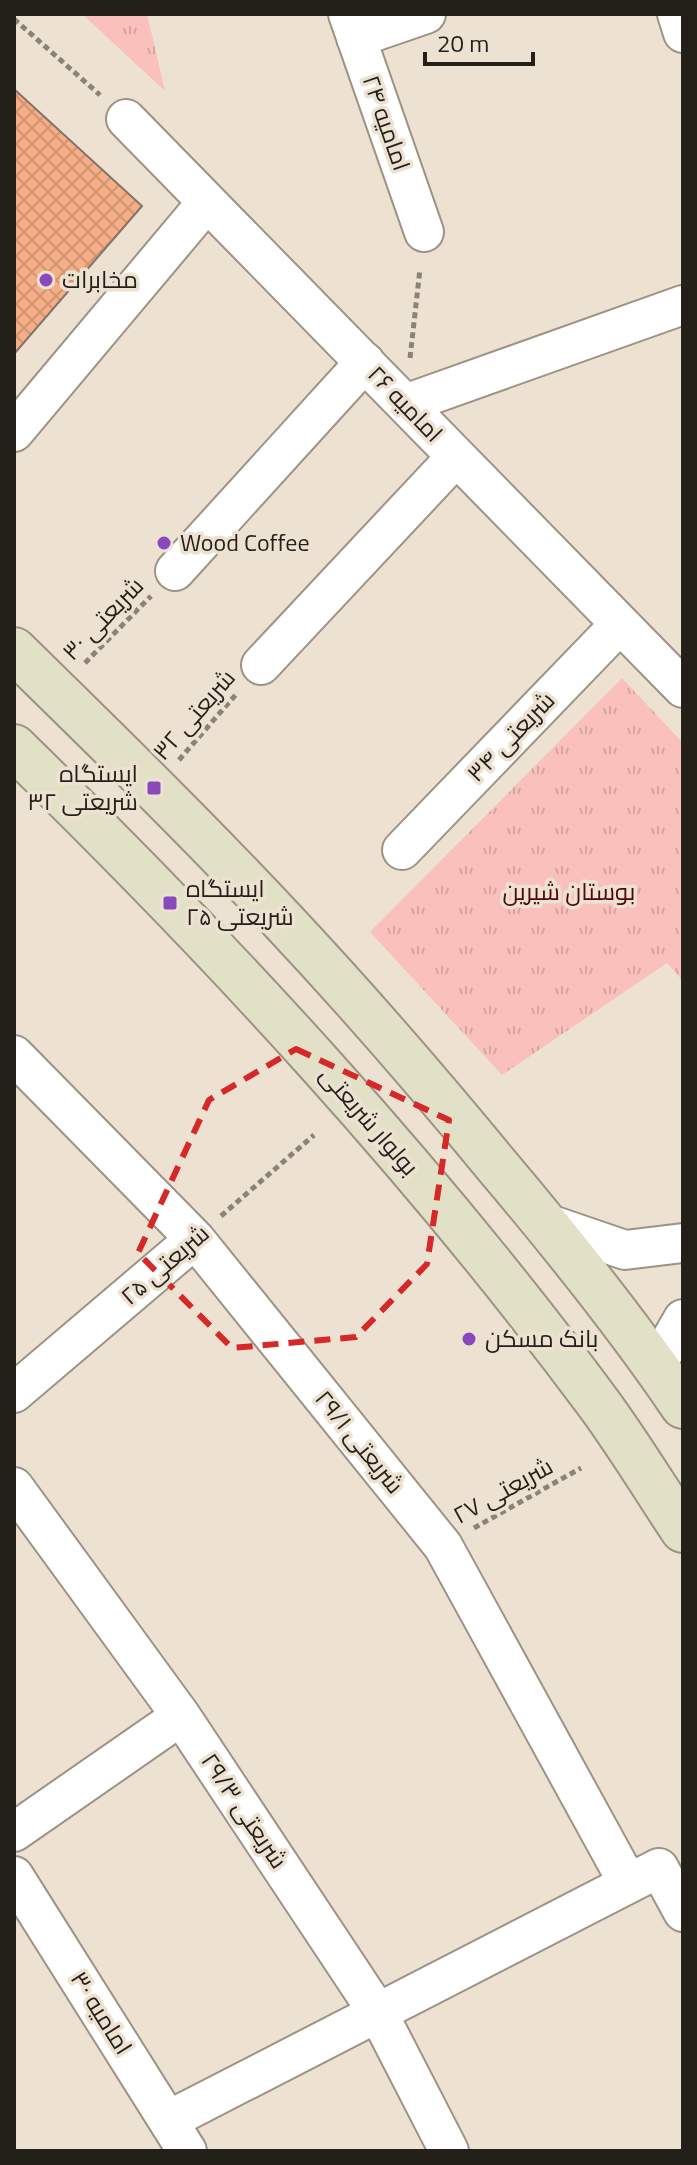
<svg xmlns="http://www.w3.org/2000/svg" width="697" height="2165" font-family="'Titillium Web',Cairo,sans-serif">
	<defs>
		<pattern id="park-tufts" width="24" height="20" patternUnits="userSpaceOnUse" patternTransform="scale(2)"><rect width="24" height="20" fill="#fac0bb"/><path d="M3 7l-1-3M5 7V3M7 7l1-3M15 17l-1-3M17 17v-4M19 17l1-3" fill="none" stroke="#d6a5a0"/></pattern>
		<pattern id="building-cross-hatch" width="8" height="8" patternUnits="userSpaceOnUse" patternTransform="scale(2)"><rect width="8" height="8" fill="#f5ae86"/><path d="M0 0l8 8M0 8l8-8" fill="none" stroke="#d29573"/></pattern>
	</defs>
	<rect width="100%" height="100%" fill="#ede2d2"/>
	<path fill="url(#park-tufts)" d="M82,14H147L165,91Z
		M622,678L683,743V981L667,963L502,1075L370,932Z"/>
	<path fill="url(#building-cross-hatch)" stroke="#83736a" stroke-width="2" d="M14,89L142,206L14,354Z"/>
	<g fill="none" stroke-linecap="round" stroke-linejoin="round">
		<defs>
			<path id="minor" d="M348,14L424,232
				M677,14L683,33
				M356,38L426,14
				M126,119L683,688
				M405,404L683,305
				M14,432L207,202
				M175,571L365,362
				M261,665L456,457
				M402,850L620,624
				M14,1055L195,1239L443,1546L628,1883
				M546,1223L625,1250L683,1243
				M656,1366L683,1319
				M14,1393L195,1239
				M14,1487L181,1716L378,2013L449,2151
				M14,1832L181,1716
				M14,1876L187,2151
				M169,2120L659,1868L683,1912"/>
			<path id="secondary" d="M14,650C105,739 196,828 283,921C357,1000 429,1083 498,1167C563,1244 627,1323 683,1406
				M14,747C224,952 424,1168 599,1404C629,1445 655,1488 683,1530"/>
		</defs>
		<use href="#minor" stroke="#9d9384" stroke-width="42"/>
		<use href="#secondary" stroke="#9d9384" stroke-width="48"/>
		<path stroke="#8b8378" stroke-width="5" stroke-dasharray="6 4" stroke-linecap="butt" d="M14,19L100,95
			M410,358L420,269
			M85,663L151,596
			M179,760L238,692
			M221,1216L314,1135
			M474,1528L581,1468"/>
		<use href="#minor" stroke="#fff" stroke-width="38"/>
		<use href="#secondary" stroke="#e3e0c8" stroke-width="44"/>
	</g>
	<path fill="none" stroke="#d62828" stroke-width="6" stroke-dasharray="16 10" stroke-linejoin="round" d="M296,1049L449,1120L427,1264L356,1337L232,1348L138,1253L209,1100Z"/>
	<g fill="#8948bc" stroke="#ede2d2" stroke-width="3">
		<circle cx="46" cy="280" r="8"/>
		<circle cx="164" cy="543" r="8"/>
		<rect x="146" y="780" width="16" height="16" rx="4"/>
		<rect x="162" y="895" width="16" height="16" rx="4"/>
		<circle cx="469" cy="1339" r="8"/>
	</g>
	<g text-anchor="middle" stroke-width="7" stroke-linejoin="round" paint-order="stroke">
		<g font-size="24" fill="#231f19" stroke="#ede2d2">
			<text transform="translate(386 123) rotate(71)" y="8">امامیه ۲۴</text>
			<text transform="translate(405 404) rotate(46)" y="8">امامیه ۲۶</text>
			<text transform="translate(103 619) rotate(-46)" y="8">شریعتی ۳۰</text>
			<text transform="translate(194 715) rotate(-49)" y="8">شریعتی ۳۲</text>
			<text transform="translate(511 737) rotate(-46)" y="8">شریعتی ۳۴</text>
			<text transform="translate(369 1121) rotate(49)" y="8">بولوار شریعتی</text>
			<text transform="translate(165 1265) rotate(-41)" y="8">شریعتی ۲۵</text>
			<text transform="translate(359 1442) rotate(51)" y="8">شریعتی ۲۹/۱</text>
			<text transform="translate(503 1491) rotate(-29)" y="8">شریعتی ۲۷</text>
			<text transform="translate(244 1811) rotate(56)" y="8">شریعتی ۲۹/۳</text>
			<text transform="translate(101 2013) rotate(58)" y="8">امامیه ۳۰</text>
		</g>
		<g font-size="24" fill="#231f19" stroke="#ede2d2" text-anchor="start">
			<text x="62" y="288">مخابرات</text>
			<text x="180" y="551">Wood Coffee</text>
			<text x="138" y="782" text-anchor="end">ایستگاه<tspan x="138" dy="28">شریعتی ۳۲</tspan></text>
			<text x="186" y="897">ایستگاه<tspan x="186" dy="28">شریعتی ۲۵</tspan></text>
			<text x="485" y="1347">بانک مسکن</text>
		</g>
		<g font-size="24" fill="#51080c" stroke="#ede2d2">
			<text x="569" y="900">بوستان شیرین</text>
		</g>
	</g>
	<rect width="697" height="2165" fill="none" stroke="#231f19" stroke-width="32"/>
	<path d="M425 52v12h108v-12" fill="none" stroke="#231f19" stroke-width="4"/>
	<text x="437" y="52" font-size="24" fill="#231f19" stroke="#ede2d2" stroke-width="6" paint-order="stroke">20 m</text>
</svg>
